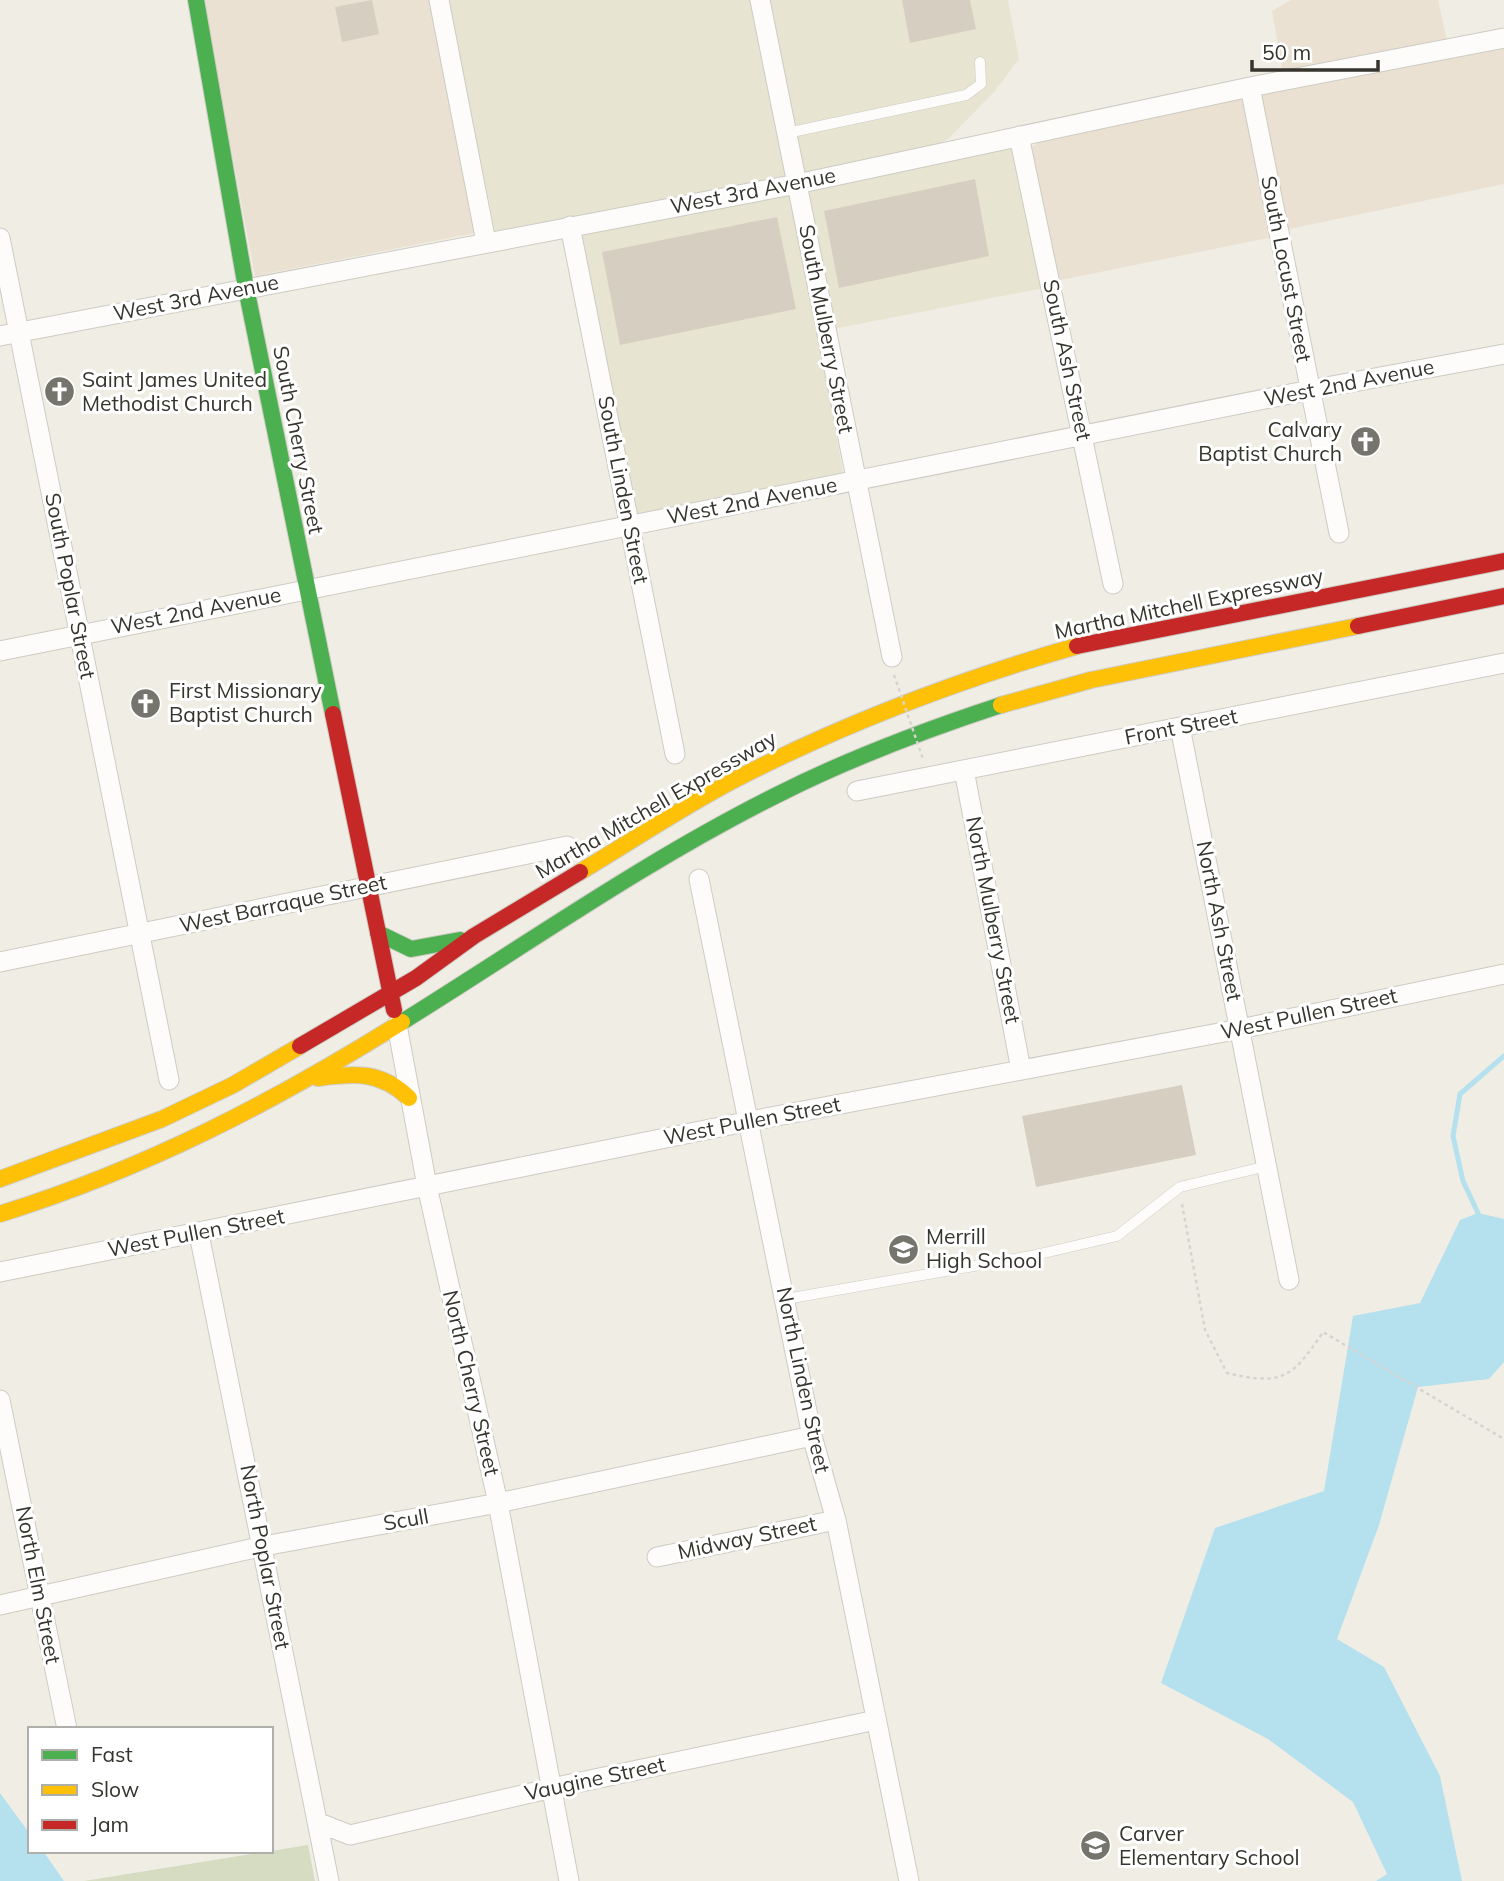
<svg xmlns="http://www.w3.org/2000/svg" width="1504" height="1881" font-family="Mulish,sans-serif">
	<rect width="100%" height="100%" fill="#f0eee4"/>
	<path fill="#eae1d3" d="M203,0H430L475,233L255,276Z
		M1291,0H1438L1450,54L1504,44V184L1285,230L1257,93L1285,86L1272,11Z
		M1246,97L1273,237L1056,281L1028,149L1053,134Z"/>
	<path fill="#e8e4d2" d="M448,0H1008L1019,59L995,91L949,138L906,165L1014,143L1044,288L818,332L843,473L635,516L575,219L495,231Z"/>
	<path fill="#d6dcc1" d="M308,1845L315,1881H84Z"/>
	<path fill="#b5e0ee" d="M1478,1213L1504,1219V1362L1489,1379L1418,1387L1379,1525L1337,1639L1384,1667L1440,1776L1462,1881H1376L1387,1874L1353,1802L1268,1739L1161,1683L1215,1528L1324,1491L1353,1316L1420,1303L1460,1220Z
		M0,1793L30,1834V1851H43L64,1881H0Z"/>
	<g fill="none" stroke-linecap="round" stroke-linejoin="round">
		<path stroke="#b5e0ee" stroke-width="5" d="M1478,1213L1463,1181L1453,1136L1460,1094L1504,1056"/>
	</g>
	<path fill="#d6cfc1" d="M372,0L379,34L342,42L335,7Z
		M902,0H970L976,29L910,43Z
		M975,179L989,256L839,288L824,211Z
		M777,217L796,309L620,345L602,252Z
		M1182,1085L1196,1155L1036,1187L1022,1116Z"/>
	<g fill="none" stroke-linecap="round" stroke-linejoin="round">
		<defs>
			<path id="lane" d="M787,133L966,95L981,84L980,62
				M786,1299L1031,1256L1117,1236L1180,1187L1267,1166"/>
			<path id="street" d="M439,0L486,242
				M760,0L892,657
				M1250,87L1339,533
				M1019,136L1113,584
				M570,226L675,754
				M0,238L169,1080
				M0,336L797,184L1250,87L1504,38
				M0,651L1310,390L1504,354
				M1180,727L1289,1280
				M964,770L1021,1070
				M857,791L1504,663
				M699,879L812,1436L836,1520L909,1881
				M0,962L567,846
				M397,1025L427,1186L498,1503L569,1881
				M199,1234L329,1881
				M0,1272L750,1121L1240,1029L1504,974
				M0,1400L67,1729
				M657,1557L836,1520
				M0,1605L264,1546L498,1503L812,1436
				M317,1822L350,1835L552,1788L876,1720"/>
			<path id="fast" d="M196,0L246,288L333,714
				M378,933L411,949L460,940
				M402,1022C526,945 648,859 779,794C850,758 925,730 1001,705"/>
			<path id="slow" d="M1001,705L1091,680L1358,626
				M580,872C632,841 682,807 736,779C845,723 958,680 1077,646
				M318,1078C355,1073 381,1071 409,1098
				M0,1179L162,1119L233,1085L300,1046
				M0,1214C147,1168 272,1103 402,1022"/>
			<path id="jam" d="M1358,626L1504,596
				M1077,646L1504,561
				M333,714L394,1010
				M300,1046L416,978L474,936L580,872"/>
		</defs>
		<use href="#lane" stroke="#cdcbc3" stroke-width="11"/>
		<use href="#street" stroke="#cdcbc3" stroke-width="21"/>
		<use href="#fast" stroke="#cdcbc3" stroke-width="18"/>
		<use href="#slow" stroke="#cdcbc3" stroke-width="18"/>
		<use href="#jam" stroke="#cdcbc3" stroke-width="18"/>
		<path stroke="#d5d4d1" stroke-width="2.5" stroke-dasharray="3.5 3.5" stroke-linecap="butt" d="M1182,1204L1205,1330L1227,1373C1283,1386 1292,1378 1323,1332L1504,1439"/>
		<use href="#lane" stroke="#fdfcfb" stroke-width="10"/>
		<use href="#street" stroke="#fdfcfb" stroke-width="19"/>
		<use href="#fast" stroke="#4caf50" stroke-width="16"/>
		<use href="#slow" stroke="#ffc107" stroke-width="16"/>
		<use href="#jam" stroke="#c62828" stroke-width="16"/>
		<path stroke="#d5d4d1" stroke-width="2.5" stroke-dasharray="3.5 3.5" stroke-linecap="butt" d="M894,675L923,759"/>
	</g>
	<defs>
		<symbol id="church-disc" viewBox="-11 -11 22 22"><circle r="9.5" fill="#76756d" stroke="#fff"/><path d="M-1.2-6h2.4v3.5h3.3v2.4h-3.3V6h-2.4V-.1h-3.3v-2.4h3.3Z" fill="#fff"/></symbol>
		<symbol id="school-disc" viewBox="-11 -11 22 22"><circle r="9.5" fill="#76756d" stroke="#fff"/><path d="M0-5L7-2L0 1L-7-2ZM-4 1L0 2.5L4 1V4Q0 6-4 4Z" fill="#fff"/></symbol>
	</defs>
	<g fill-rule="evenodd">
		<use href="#church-disc" x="42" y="374" width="35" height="35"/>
		<use href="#church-disc" x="1348" y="424" width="35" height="35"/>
		<use href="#church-disc" x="128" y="686" width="35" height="35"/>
		<use href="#school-disc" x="886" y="1232" width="35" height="35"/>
		<use href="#school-disc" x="1078" y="1828" width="35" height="35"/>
	</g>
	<g text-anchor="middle" stroke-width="6" stroke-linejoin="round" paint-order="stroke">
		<g font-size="21" fill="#35342d" stroke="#fff">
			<text transform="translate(753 191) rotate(-11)" y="7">West 3rd Avenue</text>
			<text transform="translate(1286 269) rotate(79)" y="7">South Locust Street</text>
			<text transform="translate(196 298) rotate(-11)" y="7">West 3rd Avenue</text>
			<text transform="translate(826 329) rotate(79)" y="7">South Mulberry Street</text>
			<text transform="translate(1067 360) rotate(78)" y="7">South Ash Street</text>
			<text transform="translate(1349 383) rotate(-11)" y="7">West 2nd Avenue</text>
			<text transform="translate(298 440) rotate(79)" y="7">South Cherry Street</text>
			<text transform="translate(623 490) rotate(79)" y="7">South Linden Street</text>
			<text transform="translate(752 501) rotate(-11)" y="7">West 2nd Avenue</text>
			<text transform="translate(70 586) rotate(79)" y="7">South Poplar Street</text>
			<text transform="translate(1189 604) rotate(-12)" y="7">Martha Mitchell Expressway</text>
			<text transform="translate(196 611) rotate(-11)" y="7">West 2nd Avenue</text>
			<text transform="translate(1181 727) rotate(-11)" y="7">Front Street</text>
			<text transform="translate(656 805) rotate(-30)" y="7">Martha Mitchell Expressway</text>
			<text transform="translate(283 904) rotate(-12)" y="7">West Barraque Street</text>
			<text transform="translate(993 920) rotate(79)" y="7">North Mulberry Street</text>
			<text transform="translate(1219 921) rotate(79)" y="7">North Ash Street</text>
			<text transform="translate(1309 1014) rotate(-12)" y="7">West Pullen Street</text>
			<text transform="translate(752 1121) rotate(-11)" y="7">West Pullen Street</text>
			<text transform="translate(196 1233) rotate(-11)" y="7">West Pullen Street</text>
			<text transform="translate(803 1380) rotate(78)" y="7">North Linden Street</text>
			<text transform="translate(471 1383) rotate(77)" y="7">North Cherry Street</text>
			<text transform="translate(406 1520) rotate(-10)" y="7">Scull</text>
			<text transform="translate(747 1538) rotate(-12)" y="7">Midway Street</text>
			<text transform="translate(265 1557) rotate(79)" y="7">North Poplar Street</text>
			<text transform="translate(38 1585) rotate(79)" y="7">North Elm Street</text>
			<text transform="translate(595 1779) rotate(-12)" y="7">Vaugine Street</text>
		</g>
		<g font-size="21" fill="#35342d" stroke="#fff" text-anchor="start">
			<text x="82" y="387">Saint James United<tspan x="82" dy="24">Methodist Church</tspan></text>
			<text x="1342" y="437" text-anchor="end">Calvary<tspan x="1342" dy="24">Baptist Church</tspan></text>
			<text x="169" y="698">First Missionary<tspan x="169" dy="24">Baptist Church</tspan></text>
			<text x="926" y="1244">Merrill<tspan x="926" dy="24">High School</tspan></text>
			<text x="1119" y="1841">Carver<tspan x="1119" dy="24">Elementary School</tspan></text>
		</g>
	</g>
	<rect x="28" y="1727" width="245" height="126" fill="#ffffff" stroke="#aeaeab" stroke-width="2"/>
	<rect x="42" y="1750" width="35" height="10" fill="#4caf50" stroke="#aeaeab" stroke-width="2"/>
	<text x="91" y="1762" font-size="21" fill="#35342d">Fast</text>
	<rect x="42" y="1785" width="35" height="10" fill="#ffc107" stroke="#aeaeab" stroke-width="2"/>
	<text x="91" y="1797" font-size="21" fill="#35342d">Slow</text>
	<rect x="42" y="1820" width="35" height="10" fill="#c62828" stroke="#aeaeab" stroke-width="2"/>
	<text x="91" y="1832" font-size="21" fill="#35342d">Jam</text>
	<path d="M1252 60v10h126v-10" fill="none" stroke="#35342d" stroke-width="3.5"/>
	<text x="1262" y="60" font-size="21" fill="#35342d" stroke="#ffffff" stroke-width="5" paint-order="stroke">50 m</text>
</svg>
